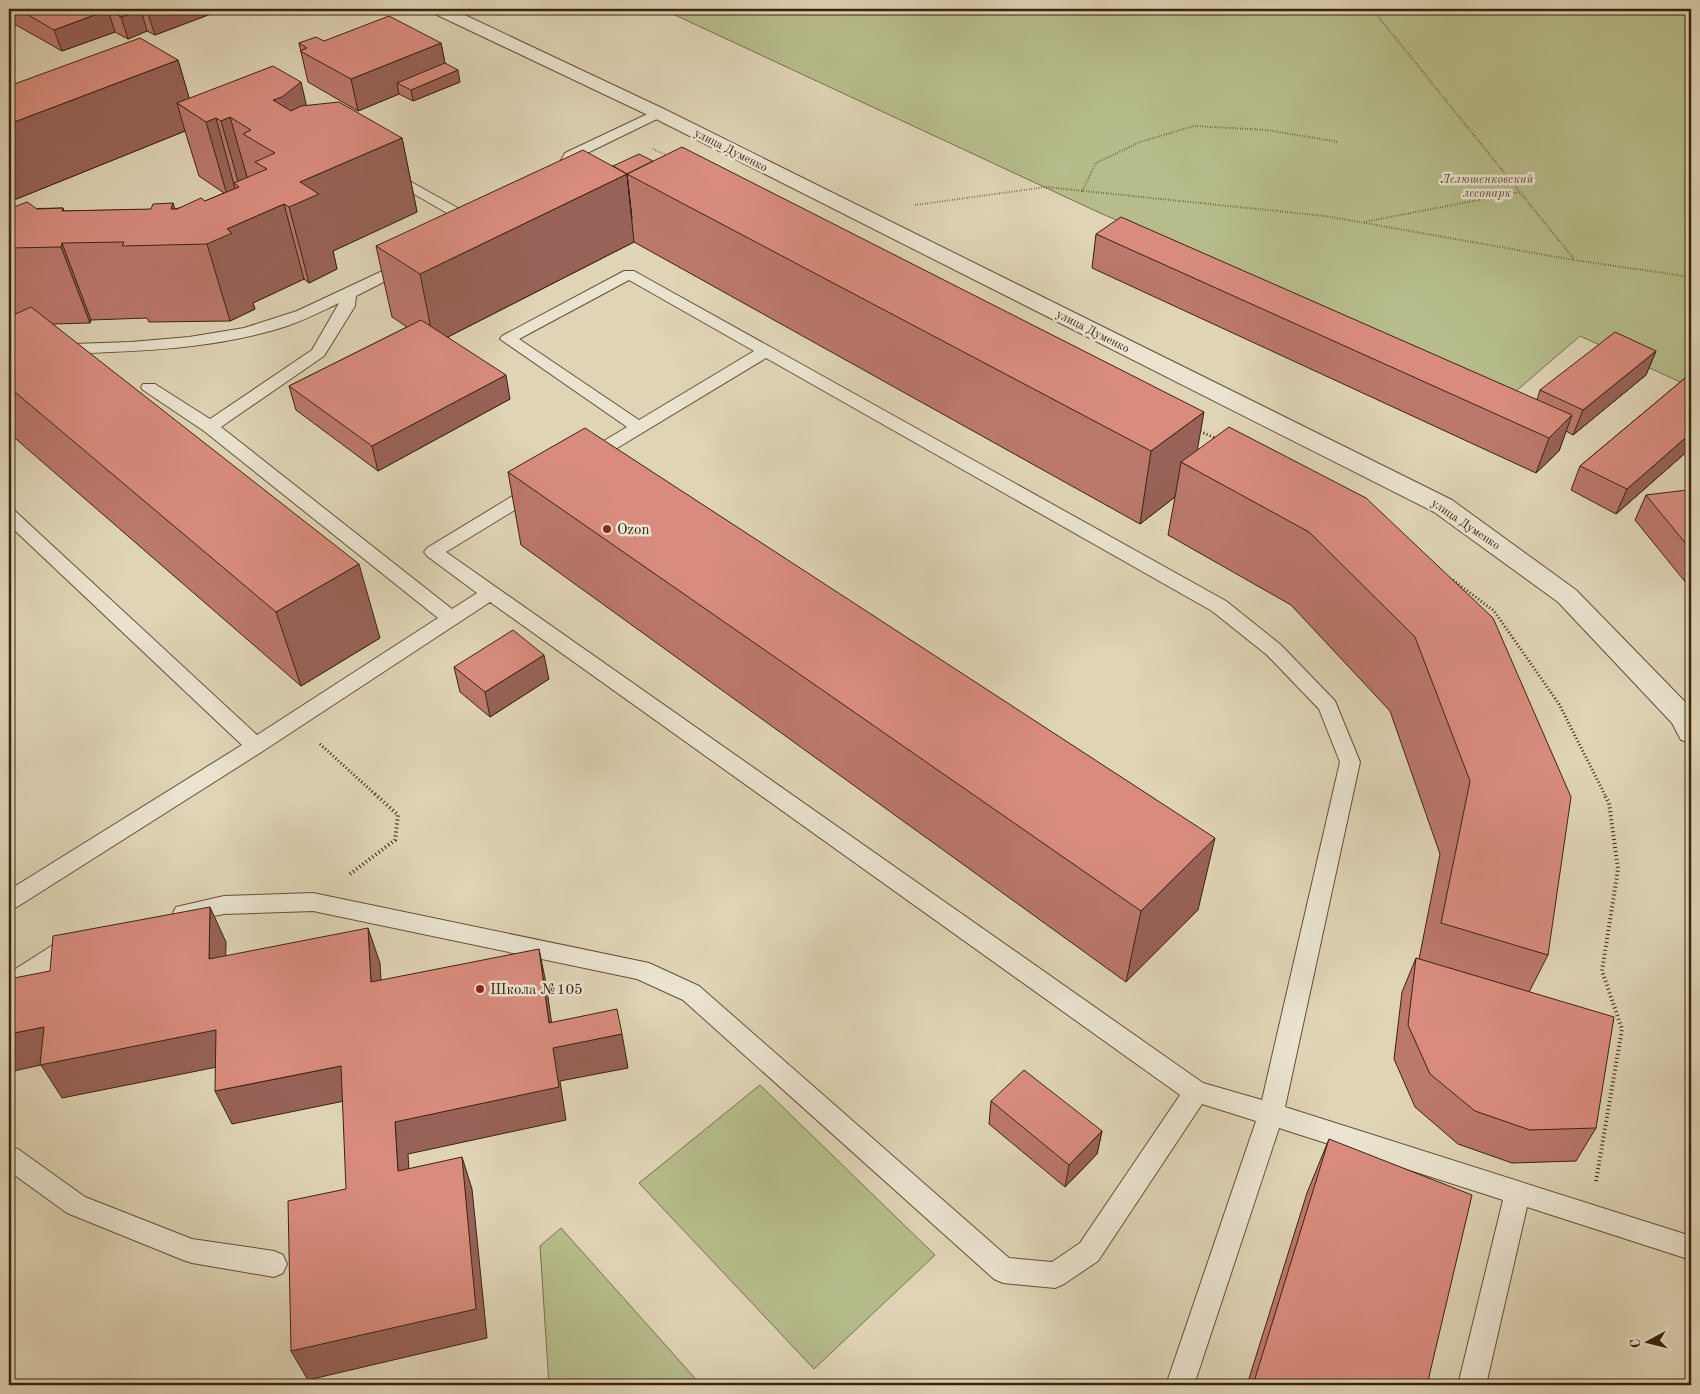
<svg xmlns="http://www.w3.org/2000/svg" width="1700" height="1394" font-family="'Old Standard TT',serif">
	<rect width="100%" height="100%" fill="#dfd4b5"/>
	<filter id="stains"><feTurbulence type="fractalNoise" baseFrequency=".004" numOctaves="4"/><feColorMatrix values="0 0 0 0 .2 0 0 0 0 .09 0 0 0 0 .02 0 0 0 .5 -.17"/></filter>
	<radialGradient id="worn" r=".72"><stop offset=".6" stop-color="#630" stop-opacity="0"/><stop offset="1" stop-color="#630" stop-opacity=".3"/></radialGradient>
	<path fill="#b6bc8b" stroke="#78704c" d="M662,9H1691V387L1580,336L1515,392L1100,213Z
		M760,1085L935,1255L814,1369L639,1183Z
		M561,1228L701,1385H549L540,1246Z"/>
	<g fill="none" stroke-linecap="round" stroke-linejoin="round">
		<defs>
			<path id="service" d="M658,109L663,110L665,113L663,116L575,159L562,183H552L550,180L565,153Z
				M388,169L481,221L483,224L481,227H471L383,176L381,173L383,170Z
				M408,259L413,261L416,264L413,267L356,296L355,306L324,356L221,427L452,609L477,593L427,556L424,552L427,548L529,486L535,484L541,486L544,490L541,494L446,552L1203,1083L1262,1100L1340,762L1319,709L1267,655L1212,611L766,358L594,462L588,463L582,462L579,458L582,454L627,427L500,339L502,336L624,271H634L1226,601L1281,645L1335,701L1360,762L1285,1107L1691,1236V1260L1527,1207L1486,1385H1458L1503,1200L1279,1128L1194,1385H1166L1256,1121L1202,1104L1098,1261L1064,1284L1055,1288L1003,1283L994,1279L683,1000L637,979L313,911L224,914L184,922L176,919L173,913L176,907L224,896L313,893L649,963L699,986L1009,1258L1052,1262L1080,1243L1180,1095L490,602L263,751L17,907L9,910V890L242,745L9,525V509L15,511L257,735L438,618L204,431L143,390L141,387L143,384H155L210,419L312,350L339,303C322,311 305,320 287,326C208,352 125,351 44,355L23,353L9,348V338L25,343L44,345L131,342L189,337L244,328L297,311ZM629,280L754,351L639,420L519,339Z
				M75,934L83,936L86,943L83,950L17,992L9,995V973L67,936Z
				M9,1146L18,1149L85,1197L192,1239L274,1251L283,1255L287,1264L283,1273L274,1277L192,1263L183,1260L67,1213L9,1171Z"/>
			<path id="minor" d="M431,9H452L664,109L1452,500L1576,590L1691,708V743L1681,740L1672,723L1558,602L1434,512L652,117L433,13Z"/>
		</defs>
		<use href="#service" stroke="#645037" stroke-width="2"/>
		<use href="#minor" stroke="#645037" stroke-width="2"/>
		<path stroke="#3b240d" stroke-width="2" stroke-dasharray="0.5 2" stroke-linecap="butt" d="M1372,9L1574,259
			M653,149L668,156
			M1082,191L1096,163L1140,142L1194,126L1267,130L1339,142
			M915,205L1046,187L1325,216L1574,260L1691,277
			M1364,222L1520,192"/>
		<path stroke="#3b240d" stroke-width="3" stroke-dasharray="1 2.5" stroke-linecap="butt" d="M1197,430L1217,439
			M1453,580L1494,611L1559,704L1605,795
			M320,744L376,795"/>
		<path stroke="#3b240d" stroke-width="4" stroke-dasharray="1 3" stroke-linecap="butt" d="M350,874L395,840L398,815L375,794
			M1596,1181L1622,1029L1602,971L1618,869L1609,803L1604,794"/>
		<use href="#service" fill="#eae3cf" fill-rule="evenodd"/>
		<use href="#minor" fill="#eae3cf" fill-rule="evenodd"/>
	</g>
	<path fill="#bb786c" stroke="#3b240d" d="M9,9H224L155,35L147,31L128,39L115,32L62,51L9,21Z
		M324,41L441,43L445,63L460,82L413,101L399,94L358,111L308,82L299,43Z
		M178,60L189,99L306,106L402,138L417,212L333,251L337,269L309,283L304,279L253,303L255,309L230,321L149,322L147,318L91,320L90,323L53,324L380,638L301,686L9,433V317L12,315L9,308V209L63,208L64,211L175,209L205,201L224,193L199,176L185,131L9,202V86Z
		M613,166L1197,450L1366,498L1548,955L1529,992L1596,1128L1576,1161L1512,1163L1458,1144L1415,1107L1394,1059L1402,992L1416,958L1419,959L1440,854L1390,711L1291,605L1168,535L1175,497L1140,524L634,242L448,337L510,399L378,471L296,410L289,386L407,327L392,317L376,246Z
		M1096,234L1537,400L1540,390L1656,351L1646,375L1573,435L1566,431L1559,451L1536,473L1092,268Z
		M1691,373V448L1616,514L1571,490L1580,466Z
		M508,472L1198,910L1126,982L521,545Z
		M1646,495H1691V589L1635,520Z
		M454,667L549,679L490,717L460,692Z
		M991,1101L1102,1131L1097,1154L1065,1187L989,1124Z
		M1329,1139L1427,1385H1247L1307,1193Z"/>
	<path fill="#986258" stroke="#3b240d" d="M161,9H224L155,35L148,14Z
		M108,10L115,32L62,51L54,30Z
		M141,10L147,31L128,39L121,17Z
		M441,43L447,74L397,83L399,94L358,111L351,79Z
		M178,60L194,114L177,103L185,131L9,202V124Z
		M458,70L460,82L413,101L411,90Z
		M301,82L318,155L273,100Z
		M230,117L251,191L242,195L221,121Z
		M216,118L236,192L227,195L206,122Z
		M402,138L417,212L333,251L337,269L309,283L289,207L300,182Z
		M627,174L634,242L434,344L420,274Z
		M173,203L187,244L171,209Z
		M284,204L304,279L253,303L255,309L230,321L207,244L227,229Z
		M62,243L91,320L90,323L61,247Z
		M1656,351L1646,375L1573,435L1583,410Z
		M506,375L510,399L378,471L372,446Z
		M1204,412L1194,469L1181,462L1175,497L1140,524L1151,451Z
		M1572,415L1559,451L1536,473L1549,438Z
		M1691,433V448L1616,514L1627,489Z
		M359,564L380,638L301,686L276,612Z
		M544,655L549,679L490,717L485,692Z
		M1215,838L1198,910L1126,982L1141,911Z
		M210,907L226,942L225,993L209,959Z
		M368,928L380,963L383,1016L371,982Z
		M539,949L546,983L555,1047L622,1034L628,1068L560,1081L566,1120L408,1154L411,1203L398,1171L395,1122L549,1023Z
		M44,1027L216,1030L232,1064L62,1098L41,1065L9,1072V1034Z
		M341,1066L354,1099L232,1124L215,1091Z
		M1102,1131L1097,1154L1065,1187L1069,1165Z
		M462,1157L472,1189L487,1338L308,1380L291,1351Z"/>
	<path fill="#d98c7e" stroke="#3b240d" d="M18,9H161L148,14L141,10L121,17L108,10L54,30Z
		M389,16L441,43L351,79L300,51L307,48L299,43L316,37L324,41Z
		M140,38L178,60L9,124V86Z
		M445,63L458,70L411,90L397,83Z
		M273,66L301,82L282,97L273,100L291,111L301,106L339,102L402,138L300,182L319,194L289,207L284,204L227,229L232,233L207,244L122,246L124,242L62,243L61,247L9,248V209L27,202L37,209L63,208L62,211L151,209L153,204L173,203L171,209H177L201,198L205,201L239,187L234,183L267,169L255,162L275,153L243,134L251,130L230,117L221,121L216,118L206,122L177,103Z
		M682,147L1204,412L1151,451L627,174Z
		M583,150L627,174L420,274L376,246Z
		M639,154L653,161L627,174L632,219L627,174L613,166Z
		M1121,217L1572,415L1549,438L1096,234Z
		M31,307L359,564L276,612L9,387V317Z
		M421,320L506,375L372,446L289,386Z
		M1615,332L1656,351L1583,410L1540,390Z
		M1691,373V433L1627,489L1580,466Z
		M1229,427L1366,498L1493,618L1571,797L1548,955L1441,923L1470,781L1415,637L1309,532L1181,462Z
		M585,428L1215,838L1141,911L508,472Z
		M1687,490L1691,495V550L1646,495Z
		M513,630L544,655L485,692L454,667Z
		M210,907L209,959L368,928L371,982L539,949L549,1023L617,1009L622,1034L553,1048L559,1087L395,1122L398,1171L462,1157L476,1309L291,1351L288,1201L346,1189L341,1066L215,1091L216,1030L40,1065L44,1027L9,1034V979L50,971L53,936Z
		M1416,958L1614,1017L1596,1128L1530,1130L1475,1111L1430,1074L1408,1025Z
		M1024,1070L1102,1131L1069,1165L991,1101Z
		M1329,1139L1472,1195L1427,1385H1253Z"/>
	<g fill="#8f2418" stroke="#eae3cf" stroke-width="2">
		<circle cx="607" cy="529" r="5"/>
		<circle cx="480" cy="989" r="5"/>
	</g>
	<g text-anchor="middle" stroke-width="5" stroke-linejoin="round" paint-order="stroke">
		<g font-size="12" fill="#3b240d" stroke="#eae3cf">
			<text transform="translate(731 150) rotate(27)" y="4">улица Думенко</text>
			<text transform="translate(1093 331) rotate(27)" y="4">улица Думенко</text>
			<text transform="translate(1466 524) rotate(34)" y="4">улица Думенко</text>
		</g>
		<g font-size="12" font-style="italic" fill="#5a4a2c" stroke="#eae3cf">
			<text x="1487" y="183">Лелюшенковский<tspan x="1487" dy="14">лесопарк</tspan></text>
		</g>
		<g font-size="15" fill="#3b240d" stroke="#eae3cf" text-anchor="start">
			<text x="617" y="534">Ozon</text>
			<text x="490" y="994">Школа №105</text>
		</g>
	</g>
	<rect width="1700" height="1394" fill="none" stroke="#dfd4b5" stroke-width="30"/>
	<rect x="10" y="10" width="1680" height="1374" fill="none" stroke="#3b240d" stroke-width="2.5"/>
	<rect x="15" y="15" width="1670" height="1364" fill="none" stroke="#3b240d"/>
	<g transform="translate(1648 1342) rotate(263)" stroke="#eae3cf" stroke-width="4" paint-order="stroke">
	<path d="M0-4L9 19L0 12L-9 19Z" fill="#3b240d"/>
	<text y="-8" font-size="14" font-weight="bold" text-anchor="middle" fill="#3b240d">С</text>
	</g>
	<rect width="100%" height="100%" filter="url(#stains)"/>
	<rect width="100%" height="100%" fill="url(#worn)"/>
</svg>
